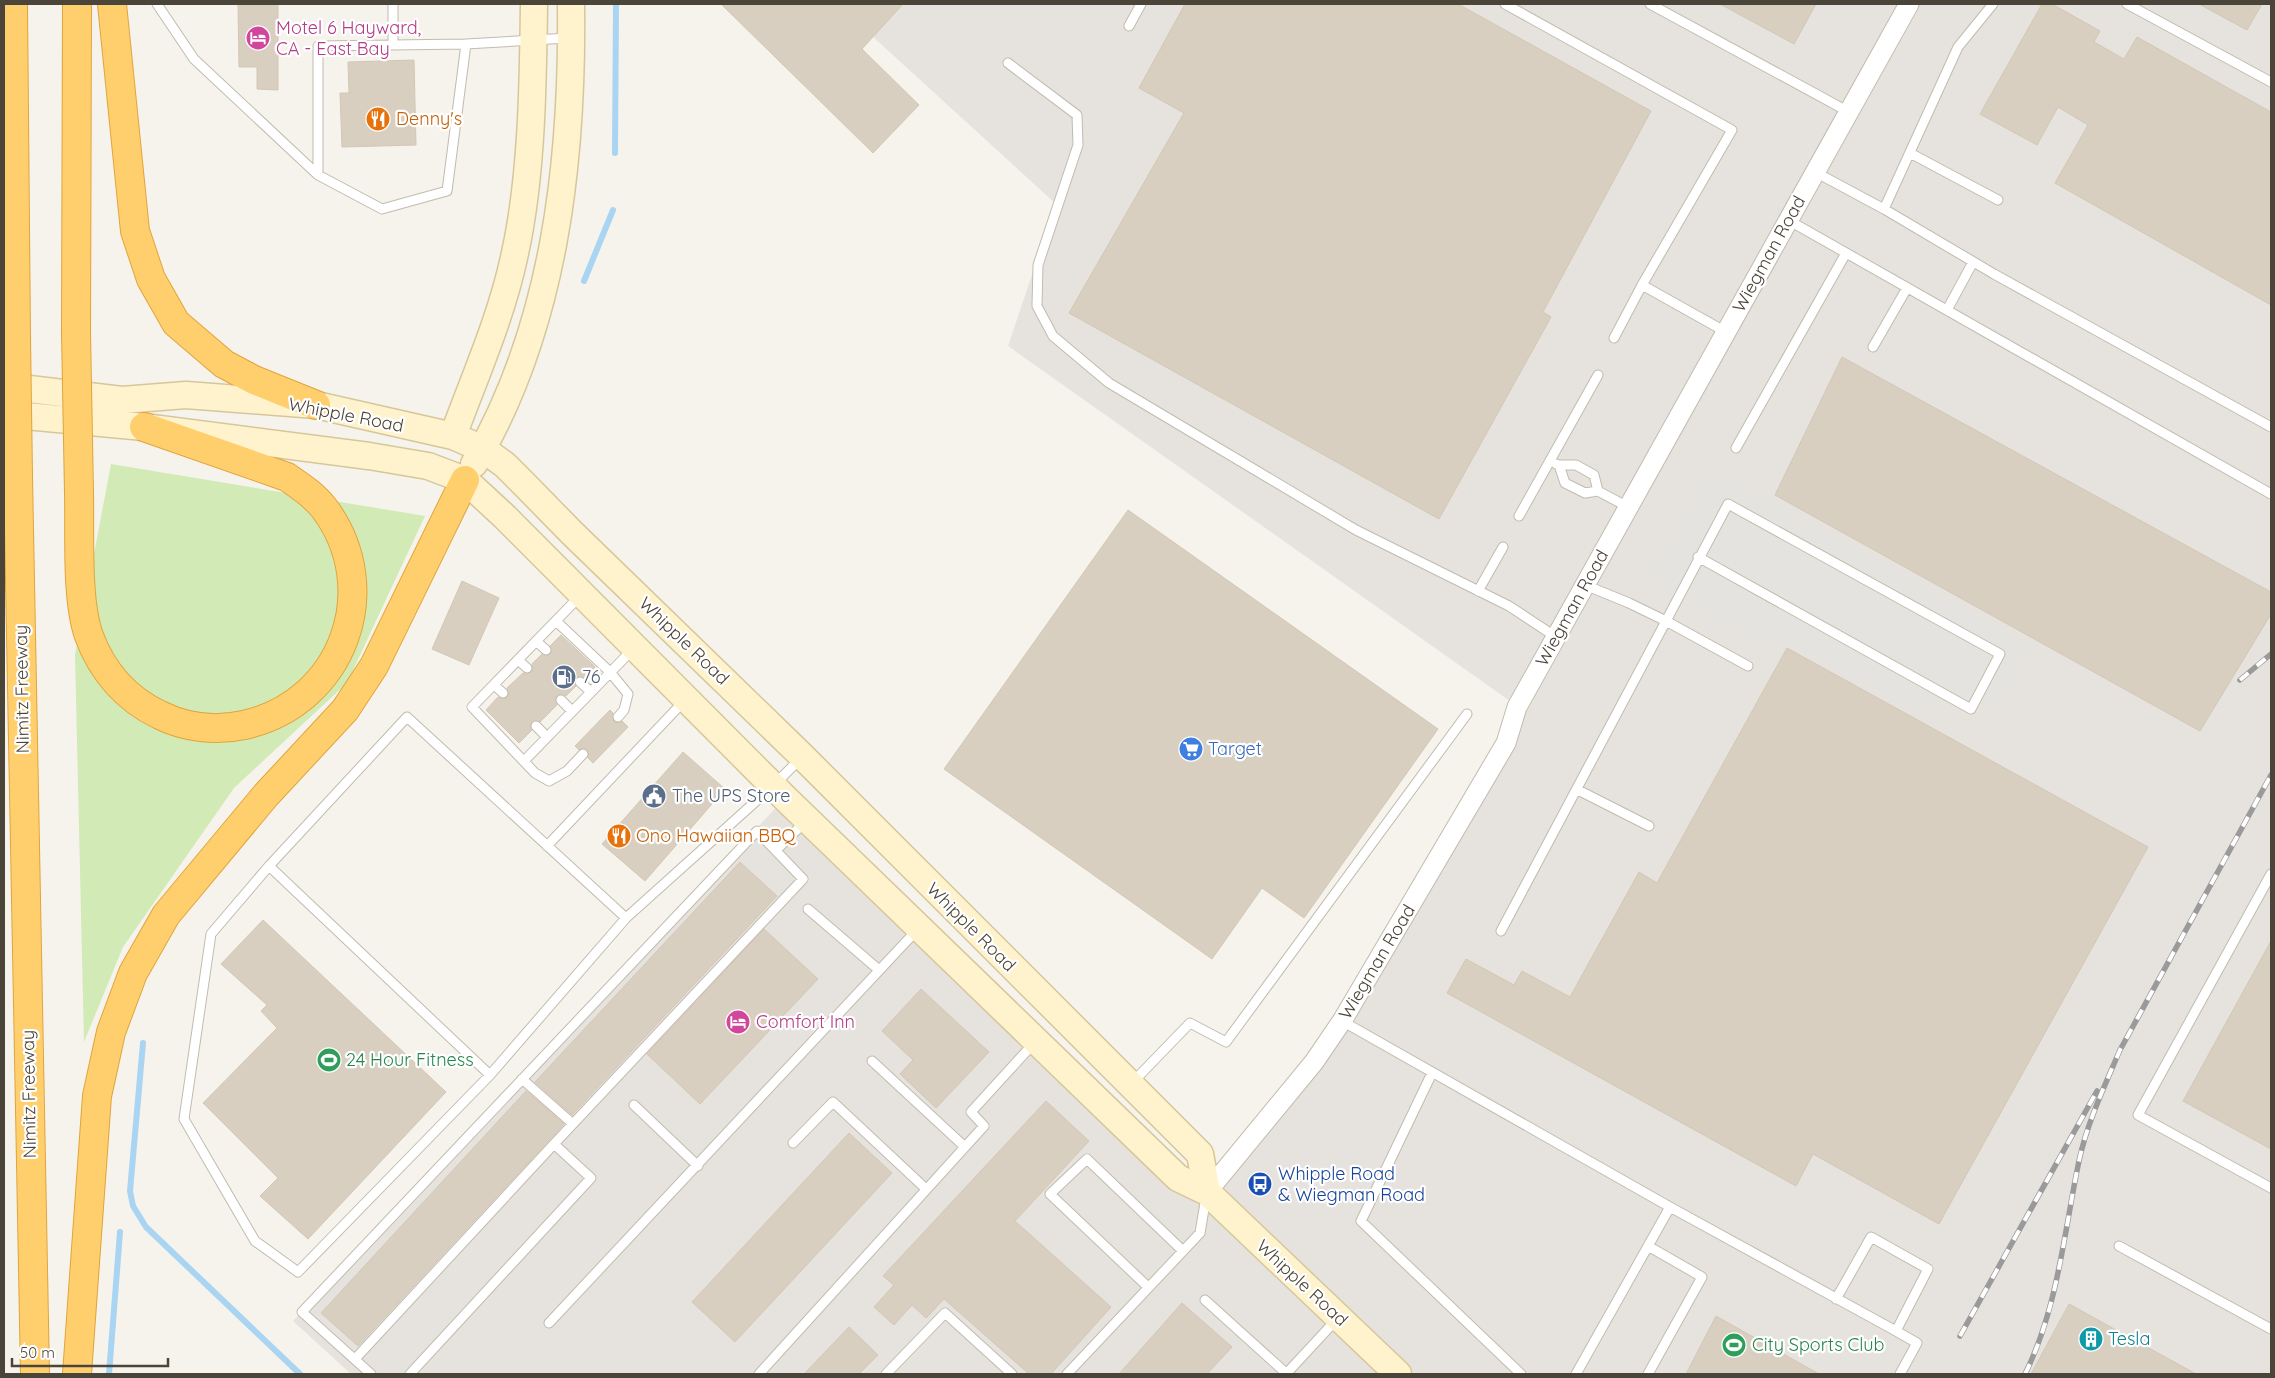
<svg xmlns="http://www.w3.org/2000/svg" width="2275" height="1378" font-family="Quicksand,sans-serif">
	<rect width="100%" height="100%" fill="#f6f3ec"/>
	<path fill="#e6e2dd" d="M837,4H2271V1374H351L293,1321L785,798L1207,1191L1314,1062L1517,706L1008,346L1056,204Z"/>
	<path fill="#d2eab5" d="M111,464L425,516L347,683L234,788L123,947L84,1042L75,655Z"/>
	<path fill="#e5e3e0" d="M1708,466L2033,648L1997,713L1948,685L1928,720L1782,638L1774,652L1645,579Z"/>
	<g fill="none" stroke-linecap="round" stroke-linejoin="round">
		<path stroke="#a9d4f2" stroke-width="6" d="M615,153L616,4
			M584,281L613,210
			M143,1043L130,1191L133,1206L146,1227L300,1374
			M109,1374L120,1232"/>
	</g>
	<path fill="#d8cfc1" stroke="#d3c7b4" d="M238,4H278V90L257,89V67H239Z
		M721,4H903L862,49L919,105L873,153Z
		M1185,4H1458L1651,111L1543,312L1551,317L1439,519L1069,313L1184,113L1139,88Z
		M1720,4H1816L1794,44Z
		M2042,4H2052L2100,31L2094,42L2124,59L2137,37L2271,112V305L2055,183L2088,125L2058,107L2037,145L1980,114Z
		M2199,4H2262L2247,30Z
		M414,60L416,145L342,147L340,93H349L348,62Z
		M1842,357L2271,592V614L2200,731L1775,495Z
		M1128,510L1438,729L1304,918L1262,888L1212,959L944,769Z
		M462,581L499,598L469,665L432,649Z
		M561,635L595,667L584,678L581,676L576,677L574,681L576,686L566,696L562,694L557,695L555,701L557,705L540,722L532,721L530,725L532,730L519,743L486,710L498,697L502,699L507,697L509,694L507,688L523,673L531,672L533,669L532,664L542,654L545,656L550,654L552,651L550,646Z
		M1787,648L2148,847L1939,1224L1813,1154L1796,1186L1447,993L1466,959L1514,985L1522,971L1570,997L1639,872L1657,883Z
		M610,710L613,713L614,721L617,723L622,721L628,727L593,763L588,758V750L584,748L579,750L575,746Z
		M683,752L725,789L645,881L602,844Z
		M740,862L777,896L572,1115L535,1082Z
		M263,920L446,1092L308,1239L260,1196L278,1178L203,1103L277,1028L261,1011L267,1005L221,964Z
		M764,929L818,979L700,1104L647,1054Z
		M2271,941V1149L2183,1101Z
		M921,989L989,1052L936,1108L900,1074L913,1060L882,1031Z
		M526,1091L564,1124L358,1346L321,1313Z
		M1046,1101L1089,1141L1015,1221L1111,1307L1051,1374H1029L944,1299L926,1318L912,1305L894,1325L874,1307L894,1285L883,1276Z
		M849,1133L892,1173L735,1342L692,1302Z
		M1182,1303L1232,1347L1207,1374H1119Z
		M2069,1304L2196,1374H2031Z
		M1716,1316L1819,1374H1686Z
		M849,1327L878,1355L859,1374H804Z"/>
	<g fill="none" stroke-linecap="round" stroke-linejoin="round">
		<defs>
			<path id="lane" d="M157,4L194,59L318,175
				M393,4V45
				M1505,4L1732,130L1642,285L1726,332
				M1650,4L1849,112
				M2127,4L2271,82
				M1129,26L1141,4
				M466,44L318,46V175L382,209L447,191L466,44L568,38
				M1008,63L1077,115L1078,145L1038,265L1037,306L1053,336L1109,383L1356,530L1509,606L1556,637
				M1910,153L1998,200
				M1815,172L1884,209L1958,47L1993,4
				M1884,209L1994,274L2271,427
				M1788,220L2271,494
				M1947,310L1973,262
				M1614,338L1642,285
				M1873,347L1907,288
				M1736,448L1846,253
				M1556,464L1559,465H1576L1594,475L1598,491
				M1559,465L1565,483L1585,493L1598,491L1628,507
				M1519,516L1598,375
				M1698,557L1971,709L2000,654L1728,504L1666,621L1748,666
				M1478,591L1503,547
				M580,596L472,707L535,773L549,781L567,771L583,754
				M556,621L610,672L628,694L624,710L618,717
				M536,641L546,650
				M518,660L527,668
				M580,682L591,692
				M494,685L503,693
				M561,700L572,711
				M536,726L547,737
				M524,761L634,648
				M1578,790L1649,826
				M547,846L684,701
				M776,850L806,821
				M269,866L211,934L184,1119L255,1241L298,1272L490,1075L626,918L774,785L801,758
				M2271,874L2138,1115L2271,1188
				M808,909L879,970
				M1501,931L1666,621L1629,603L1585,585
				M1342,1021L1670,1207
				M872,1061L965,1147
				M1432,1073L1361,1221L1521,1374
				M490,1075L269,866L407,717L626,918
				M522,1079L573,1124
				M1132,1083L1190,1023L1226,1042L1467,714
				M634,1105L698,1166
				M793,1143L833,1102L926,1189
				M2119,1246L2271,1329
				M1148,1287L1050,1194L1087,1159L1183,1251
				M1205,1300L1287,1374
				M549,1323L917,930
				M1896,1331L1917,1343L1900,1374
				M355,1359L554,1144
				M371,1374L302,1312L757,831L803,879L554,1144L591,1178L410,1374
				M759,1374L984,1126L971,1112L1034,1043
				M886,1374L945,1313L1012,1374
				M1067,1374L1200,1233L1206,1197
				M1286,1374L1337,1319
				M1576,1374L1670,1207L1896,1331L1928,1269L1871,1237L1836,1299
				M1648,1374L1702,1277L1648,1246"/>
			<path id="street" d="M1207,1192L1314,1062L1342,1021L1506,743L1517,707L1909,4"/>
			<path id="secondary" d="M4,386L122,400L186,395L316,405L453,436L483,449L505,465L524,484L572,533L802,756L1200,1154L1207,1192
				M4,414L144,427L369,456L428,466L465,480L505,517L785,798L1178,1178L1207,1192L1398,1374
				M453,436C475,376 502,316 515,253C532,176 533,83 534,4
				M474,464C555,326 573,161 571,4"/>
			<path id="highway" d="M13,4L16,337
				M112,4L135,231L151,279L176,323L224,364L254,380L316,405
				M76,333L77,4
				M18,476L35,1374
				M79,493C80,532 76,600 89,636C102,671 126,699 160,715C186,728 216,731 244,725C343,703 385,589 324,508C314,495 300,486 287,477L144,427
				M77,1374L97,1096L111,1032L133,973L166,915L266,795L345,710L374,666L465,480"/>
		</defs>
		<use href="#lane" stroke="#c2bbae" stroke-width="11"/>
		<use href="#street" stroke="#c2bbae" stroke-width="21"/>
		<use href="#secondary" stroke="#d6c79b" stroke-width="29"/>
		<use href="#highway" stroke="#e0a43c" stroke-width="30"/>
		<use href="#lane" stroke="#fff" stroke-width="9"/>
		<use href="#street" stroke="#fff" stroke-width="19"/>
		<use href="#secondary" stroke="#fff3cd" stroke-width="26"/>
		<use href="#highway" stroke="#ffcf6e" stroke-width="28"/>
		<defs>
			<path id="rail" d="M2240,680L2271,654
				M1960,1336L2097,1091
				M2025,1374C2058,1308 2064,1232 2079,1161C2087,1123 2105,1085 2120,1050L2271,775"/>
		</defs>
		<use href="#rail" stroke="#9a9a9a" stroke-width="5.5"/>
		<use href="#rail" stroke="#fff" stroke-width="4" stroke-dasharray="11" stroke-linecap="butt"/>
		<defs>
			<path id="highway-bridge" d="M76,333L79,493
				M16,337L18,476"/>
		</defs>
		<use href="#highway-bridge" stroke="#e0a43c" stroke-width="30" stroke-linecap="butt"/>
		<use href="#highway-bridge" stroke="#ffcf6e" stroke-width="28"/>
	</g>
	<defs>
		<symbol id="hotel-disc" viewBox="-11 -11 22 22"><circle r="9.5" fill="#d1479c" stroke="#fff"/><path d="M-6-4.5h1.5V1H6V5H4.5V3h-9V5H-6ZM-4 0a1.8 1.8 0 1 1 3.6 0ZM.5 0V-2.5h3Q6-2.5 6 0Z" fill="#fff"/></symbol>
		<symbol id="restaurant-disc" viewBox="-11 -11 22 22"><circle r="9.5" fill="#e8710a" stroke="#fff"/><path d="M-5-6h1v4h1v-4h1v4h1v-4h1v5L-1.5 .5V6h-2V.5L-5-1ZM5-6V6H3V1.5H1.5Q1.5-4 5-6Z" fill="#fff"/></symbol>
		<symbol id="fuel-disc" viewBox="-11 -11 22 22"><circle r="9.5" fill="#5c6f8a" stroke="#fff"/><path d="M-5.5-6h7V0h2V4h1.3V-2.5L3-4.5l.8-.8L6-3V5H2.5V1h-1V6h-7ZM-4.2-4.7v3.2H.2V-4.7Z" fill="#fff"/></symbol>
		<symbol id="supermarket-disc" viewBox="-11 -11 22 22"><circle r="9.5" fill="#3f7fe0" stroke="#fff"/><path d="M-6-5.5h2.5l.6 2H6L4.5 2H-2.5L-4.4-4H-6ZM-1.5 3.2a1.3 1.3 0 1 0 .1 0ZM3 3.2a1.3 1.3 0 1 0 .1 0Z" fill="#fff"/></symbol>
		<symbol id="civic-disc" viewBox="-11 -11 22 22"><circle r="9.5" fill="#5c6f8a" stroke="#fff"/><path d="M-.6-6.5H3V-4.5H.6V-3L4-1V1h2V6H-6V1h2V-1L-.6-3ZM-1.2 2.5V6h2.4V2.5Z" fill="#fff"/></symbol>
		<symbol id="stadium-disc" viewBox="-11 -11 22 22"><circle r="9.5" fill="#2e9e5b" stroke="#fff"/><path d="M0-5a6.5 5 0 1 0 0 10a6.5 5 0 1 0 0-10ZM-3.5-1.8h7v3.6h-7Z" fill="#fff"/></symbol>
		<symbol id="bus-disc" viewBox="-11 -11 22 22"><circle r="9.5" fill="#1a4fb4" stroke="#fff"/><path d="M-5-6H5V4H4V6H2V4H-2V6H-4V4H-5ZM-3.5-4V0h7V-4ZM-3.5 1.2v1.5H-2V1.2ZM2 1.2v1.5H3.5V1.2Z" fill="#fff"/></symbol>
		<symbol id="building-disc" viewBox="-11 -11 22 22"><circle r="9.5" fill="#0f9aa8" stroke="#fff"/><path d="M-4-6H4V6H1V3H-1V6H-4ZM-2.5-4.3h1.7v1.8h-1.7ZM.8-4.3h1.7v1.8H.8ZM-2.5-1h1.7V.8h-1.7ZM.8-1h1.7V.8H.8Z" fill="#fff"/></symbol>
	</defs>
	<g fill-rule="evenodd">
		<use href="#hotel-disc" x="244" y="24" width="28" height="28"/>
		<use href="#restaurant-disc" x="364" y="105" width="28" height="28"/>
		<use href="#fuel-disc" x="550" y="663" width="28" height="28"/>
		<use href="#supermarket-disc" x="1177" y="735" width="28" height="28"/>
		<use href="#civic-disc" x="640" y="782" width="28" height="28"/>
		<use href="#restaurant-disc" x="605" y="822" width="28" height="28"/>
		<use href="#hotel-disc" x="724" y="1008" width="28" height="28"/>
		<use href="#stadium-disc" x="315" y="1046" width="28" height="28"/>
		<use href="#bus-disc" x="1246" y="1170" width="28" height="28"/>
		<use href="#building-disc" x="2077" y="1325" width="28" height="28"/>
		<use href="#stadium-disc" x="1720" y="1331" width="28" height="28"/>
	</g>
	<g text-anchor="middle" stroke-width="4.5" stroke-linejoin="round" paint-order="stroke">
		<g font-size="18" fill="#b23c85" stroke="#fff" text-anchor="start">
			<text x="276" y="34">Motel 6 Hayward,<tspan x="276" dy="21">CA - East Bay</tspan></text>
			<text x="756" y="1028">Comfort Inn</text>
		</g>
		<g font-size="18" fill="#c56008" stroke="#fff" text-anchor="start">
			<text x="396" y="125">Denny's</text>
			<text x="636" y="842">Ono Hawaiian BBQ</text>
		</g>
		<g font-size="18" fill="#4b4439" stroke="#fff">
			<text transform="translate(1769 254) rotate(-61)" y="6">Wiegman Road</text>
			<text transform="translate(346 415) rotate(11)" y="6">Whipple Road</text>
			<text transform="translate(1572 608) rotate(-61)" y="6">Wiegman Road</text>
			<text transform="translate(684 641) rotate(44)" y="6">Whipple Road</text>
			<text transform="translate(22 689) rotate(-91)" y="6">Nimitz Freeway</text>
			<text transform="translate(971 927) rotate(45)" y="6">Whipple Road</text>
			<text transform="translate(1377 962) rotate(-59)" y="6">Wiegman Road</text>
			<text transform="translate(29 1094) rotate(-91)" y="6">Nimitz Freeway</text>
			<text transform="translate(1302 1283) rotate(43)" y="6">Whipple Road</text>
		</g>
		<g font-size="18" fill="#4e5e75" stroke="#fff" text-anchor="start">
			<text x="582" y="683">76</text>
			<text x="672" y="802">The UPS Store</text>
		</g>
		<g font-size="18" fill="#366cbe" stroke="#fff" text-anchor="start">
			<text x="1208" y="755">Target</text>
		</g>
		<g font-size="18" fill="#27864d" stroke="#fff" text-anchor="start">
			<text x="346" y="1066">24 Hour Fitness</text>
			<text x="1752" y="1351">City Sports Club</text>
		</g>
		<g font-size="18" fill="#164399" stroke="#fff" text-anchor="start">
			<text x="1278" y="1180">Whipple Road<tspan x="1278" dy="21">&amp; Wiegman Road</tspan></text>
		</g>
		<g font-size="18" fill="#0d838f" stroke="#fff" text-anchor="start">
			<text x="2108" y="1345">Tesla</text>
		</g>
	</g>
	<rect width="2275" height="1378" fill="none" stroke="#4b4439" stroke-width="10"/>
	<path d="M12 1358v8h156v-8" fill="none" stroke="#4b4439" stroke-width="2.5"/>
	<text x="20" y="1358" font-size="15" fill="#4b4439" stroke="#ffffff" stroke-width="4" paint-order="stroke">50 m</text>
</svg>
